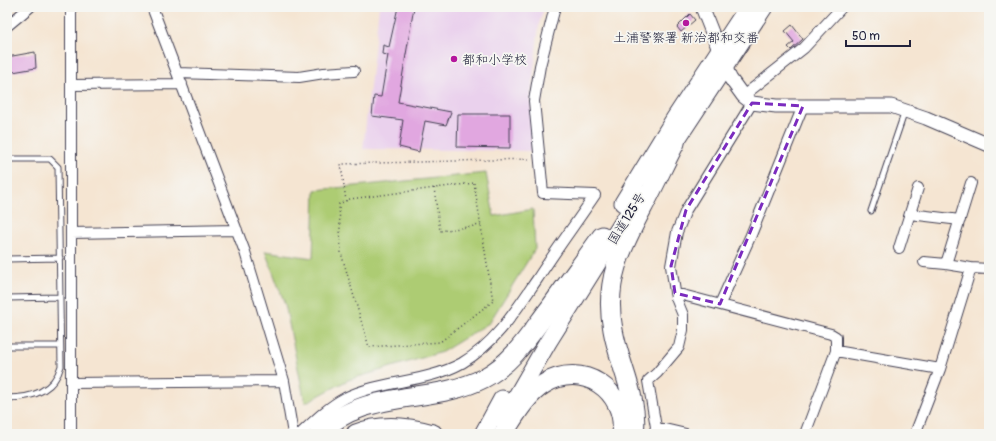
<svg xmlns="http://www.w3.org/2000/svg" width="996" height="441" font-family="Pangolin,'Klee One',sans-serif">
	<rect width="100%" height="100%" fill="#f6f6f2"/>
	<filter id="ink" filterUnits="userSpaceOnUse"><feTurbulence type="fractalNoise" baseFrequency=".025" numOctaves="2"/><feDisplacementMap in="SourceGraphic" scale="8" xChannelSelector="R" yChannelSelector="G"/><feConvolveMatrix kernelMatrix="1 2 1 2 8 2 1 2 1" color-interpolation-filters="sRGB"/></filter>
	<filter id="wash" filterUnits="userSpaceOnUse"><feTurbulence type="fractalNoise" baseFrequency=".012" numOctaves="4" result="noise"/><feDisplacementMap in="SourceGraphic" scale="16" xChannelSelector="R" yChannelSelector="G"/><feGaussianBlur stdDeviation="0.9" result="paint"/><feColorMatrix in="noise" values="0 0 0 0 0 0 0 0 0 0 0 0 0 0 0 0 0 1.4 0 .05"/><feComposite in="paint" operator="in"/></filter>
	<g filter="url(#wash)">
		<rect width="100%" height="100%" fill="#f5e5d2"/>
		<path fill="#ead1ed" d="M379,7H544L539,24L531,95L532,151L363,149Z"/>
		<path fill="#adcc73" stroke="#687757" d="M486,173L494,216L533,209L535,249L489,323L442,352L348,380L305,403L285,304L265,251L313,258L315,190Z"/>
		<g id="blocks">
			<path fill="#e1a7e0" d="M398,7H414L398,102L451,112L446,125L425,121L419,152L399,147L403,120L372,116L374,96L381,97L388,55L382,54L383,45L389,47Z
				M690,14L695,20L681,32L677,27Z
				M792,25L803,39L791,50L788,47L794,42L785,31Z
				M35,52L36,68L7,73V57Z
				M458,114H510V148L457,147Z"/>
		</g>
	</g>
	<g filter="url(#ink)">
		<use href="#blocks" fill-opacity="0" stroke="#423f52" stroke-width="1"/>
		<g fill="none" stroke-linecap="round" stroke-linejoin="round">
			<defs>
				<path id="service" d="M7,159H50L58,167L61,366C54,392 31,398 7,398
					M871,211L905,111
					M7,259L60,258
					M7,298L60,297
					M7,346H60"/>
				<path id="minor" d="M71,7V434
					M152,7L245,252L284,381L293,434
					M7,26L30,7
					M178,73L299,77L324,73L354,71
					M71,85L182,84
					M743,96L804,48L842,7
					M910,214L960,220
					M71,233L237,230
					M899,248L918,188
					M924,262L946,264
					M971,268L946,264L971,183
					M675,293L831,334L836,337V351L805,434
					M720,304L751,235L803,106
					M836,351L940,369
					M71,383L284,381
					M656,427L686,434
					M300,434C314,421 328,407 345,398C382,380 426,383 462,363C496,343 516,310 538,278C556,250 576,223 595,195L543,193L534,101L540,66L555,7
					M654,434L656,427L648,381L657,373L679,347L683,330V315L676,298L671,266L677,232L686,210L752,103
					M915,434L940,369L971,268L989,269"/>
				<path id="tertiary" d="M702,7L730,78L743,96L752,103L776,106H891L926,118L989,145"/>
				<path id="trunk" d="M667,154L764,7
					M623,203L675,118L748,7
					M503,420L548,342L640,195
					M483,434L502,399"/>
				<path id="motorway" d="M319,434C362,388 432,405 484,378C514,362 530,334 550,308C567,284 585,260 602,236
					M356,434C380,424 409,427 433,434
					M503,434C514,417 526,395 544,384C582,360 627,390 622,434
					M634,434C639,398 619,365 613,330C603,279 623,245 646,201C656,182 665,162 675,143"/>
			</defs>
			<use href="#service" stroke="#423f52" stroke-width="7"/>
			<use href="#minor" stroke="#423f52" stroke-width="12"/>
			<use href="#tertiary" stroke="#423f52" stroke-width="15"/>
			<use href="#trunk" stroke="#423f52" stroke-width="19"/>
			<use href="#motorway" stroke="#423f52" stroke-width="21"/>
			<path stroke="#423f52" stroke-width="1.5" stroke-dasharray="1 3" stroke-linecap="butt" d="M474,183L493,301L440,342L369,347L341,253L339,204L350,199Z
				M434,188L440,231L481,225
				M346,201L341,164L530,159"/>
			<use href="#service" stroke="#fff" stroke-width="5"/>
			<use href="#minor" stroke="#fff" stroke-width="10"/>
			<use href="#tertiary" stroke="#fff" stroke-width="13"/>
			<use href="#trunk" stroke="#fff" stroke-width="17"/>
			<use href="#motorway" stroke="#fff" stroke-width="19"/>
		</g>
	</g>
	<path fill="none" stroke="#7b2cbf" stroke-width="3" stroke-dasharray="8 5" stroke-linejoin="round" d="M752,103L803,106L720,304L675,293L671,266L686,210Z"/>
	<g fill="#b5179e" stroke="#f6f6f2" stroke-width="1.5">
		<circle cx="686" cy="23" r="4"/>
		<circle cx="454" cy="59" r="4"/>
	</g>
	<g text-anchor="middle" stroke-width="3.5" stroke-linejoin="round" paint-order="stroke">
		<g font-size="13" fill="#22223b" stroke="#f6f6f2">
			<text x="686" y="42">土浦警察署 新治都和交番</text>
			<text x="462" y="64" text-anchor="start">都和小学校</text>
		</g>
		<g font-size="13" fill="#22223b" stroke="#f6f6f2">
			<text transform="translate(626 218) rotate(-58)" y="5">国道125号</text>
		</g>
	</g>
	<rect width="996" height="441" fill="none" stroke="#f6f6f2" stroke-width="24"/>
	<path d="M846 40v6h64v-6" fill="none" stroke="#22223b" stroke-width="2"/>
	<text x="852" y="40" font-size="12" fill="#22223b" stroke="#f6f6f2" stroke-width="3" paint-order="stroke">50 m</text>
</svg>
